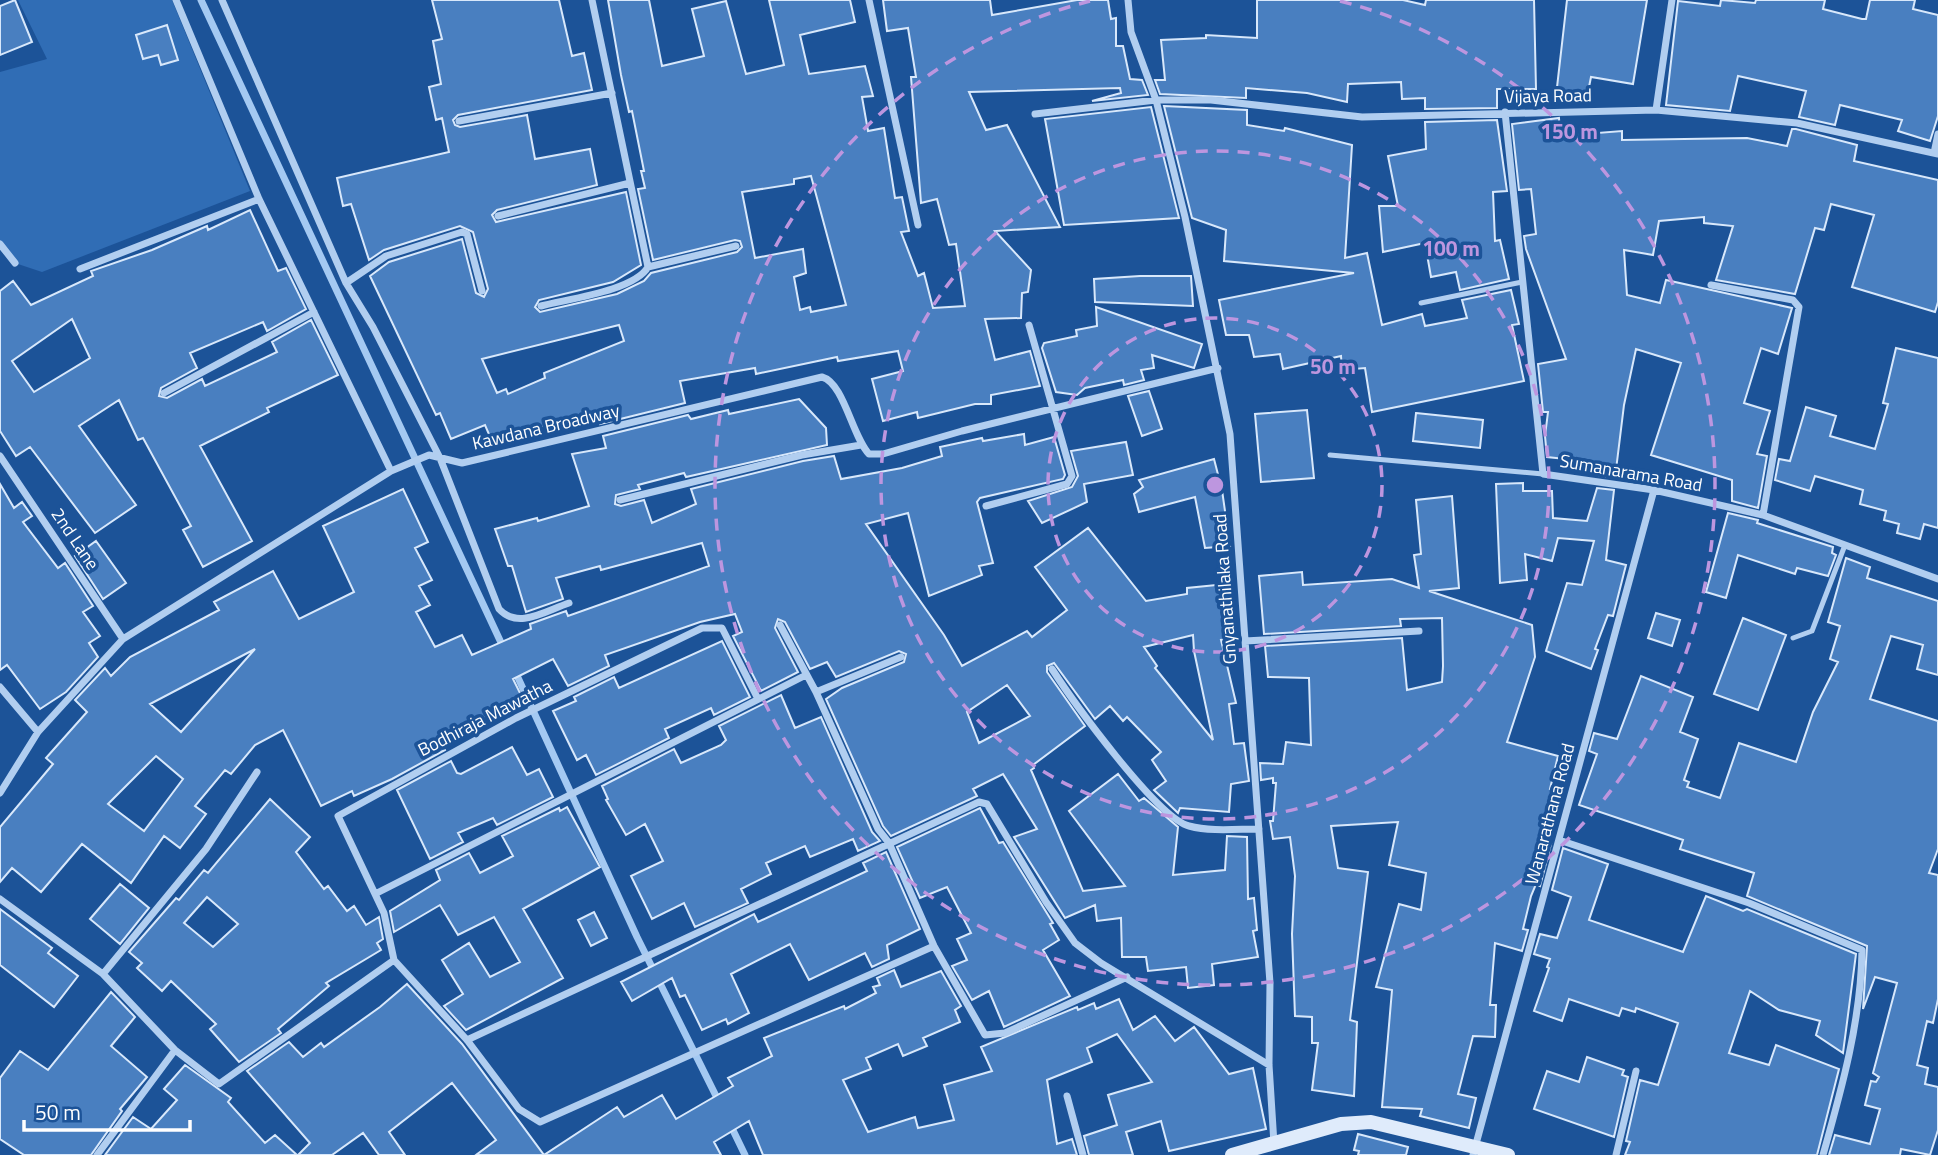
<svg xmlns="http://www.w3.org/2000/svg" width="1938" height="1155" font-family="'Titillium Web',sans-serif">
	<rect width="100%" height="100%" fill="#1c5398"/>
	<path fill="#306db5" d="M18,0H172L250,191L42,272L15,263L0,244V72L47,59Z"/>
	<g fill="none" stroke-linecap="round" stroke-linejoin="round">
		<path stroke="#a4c9f2" stroke-width="7" d="M201,0L504,649
			M514,669L637,937L720,1104
			M730,1124L745,1155"/>
	</g>
	<path fill="#497fc0" stroke="#d8e8fb" stroke-width="2" fill-rule="evenodd" d="M15,0L32,42L0,55V6Z
		M432,0H559L572,56L584,53L592,90L458,115L453,120L455,125L460,127L527,115L535,159L590,149L597,185L497,210L492,215L496,222L626,192L641,265L613,282L539,300L535,307L540,312L617,294L644,281L651,273L737,252L742,247L740,241L735,240L653,260L638,189L645,188L641,171H644L632,111L629,112L621,75L608,0H649L662,66L704,56L692,9L726,1L746,74L784,65L769,0H850L855,22L800,35L809,74L865,66L873,96L862,97L868,131L884,128L895,198L902,197L909,231L901,232L918,276L924,273L933,308L965,306L956,244L949,245L937,199L921,203L911,77H916L908,28L887,31L883,0H990L992,15L1077,0H1108L1111,19L1116,18V46H1123L1130,79L1142,80L1148,95L1092,101L1121,93L1120,88L969,92L986,130L1007,125L1060,227L995,231L1031,270L1028,292L1022,293L1021,318L985,319L995,360L1030,351L1040,386L991,395V404H975L918,418L917,412L883,421L872,379L903,371L898,351L838,361L837,357L756,374L755,368L680,381L685,403L600,424L597,414L491,439L485,425L451,439L440,413L436,415L370,276L389,262L462,239L476,293L484,297L488,289L473,232L460,226L384,250L369,260L351,204L343,206L337,178L449,152L442,118L436,120L429,87L441,84L433,41L442,39ZM811,176L846,305L811,312L810,307L800,310L794,277L806,273L803,249L755,258L742,192L794,184V179ZM619,325L624,341L544,373L545,378L508,394L506,389L497,393L482,359Z
		M1257,0H1403L1425,5L1426,0H1534L1536,89H1497V108L1425,109V98L1402,99L1401,82L1348,84L1347,102L1307,93L1246,88V98L1160,94L1155,80H1165L1161,40L1206,38V35L1257,38Z
		M1567,0H1647L1633,84L1591,77L1586,102L1556,96Z
		M1721,0L1755,3L1756,0H1825L1823,9L1862,19H1866L1870,0H1915L1913,9L1938,15V116L1930,141L1898,131L1902,120L1840,105L1835,125L1799,117L1806,91L1738,76L1730,111L1666,105L1678,1L1720,6Z
		M167,25L178,60L161,65L158,55L143,59L136,35Z
		M1164,106L1247,110V125L1284,131L1285,128L1352,145L1345,258L1367,253L1382,325L1422,314L1425,326L1467,318L1462,300L1511,290L1519,324L1512,325L1524,381L1372,412L1365,368L1342,370L1341,356L1283,369L1280,354L1254,357L1249,335H1226L1219,300L1354,273L1224,261L1226,230L1192,218Z
		M1151,107L1179,218L1064,225L1045,119Z
		M1559,118L1560,136L1622,131V140L1747,138L1787,146L1792,129H1796L1857,145L1854,161L1938,180V302L1935,312L1852,287L1874,215L1831,204L1824,230L1815,228L1795,294L1716,280L1733,226L1704,223V217L1659,221L1653,255L1624,250L1627,295L1660,303L1666,280L1792,308L1778,354L1761,348L1744,403L1770,411L1757,454L1767,456L1758,508L1732,501V480L1651,455L1681,363L1636,349L1624,405L1615,478L1600,476L1603,467L1565,463L1566,459L1547,457L1545,436L1548,412H1543L1538,364L1566,359L1526,249L1524,236L1536,234L1531,189L1519,190L1512,124Z
		M1497,120L1507,191L1493,192L1495,241L1500,240L1509,279L1460,290L1456,272L1431,277L1425,243L1383,252L1379,206H1398L1388,156L1426,149L1425,122Z
		M250,210L278,271L286,268L306,309L267,331L263,322L190,353L197,368L161,388L159,396L167,398L202,379L205,386L277,352L272,342L311,320L338,375L267,408L269,412L200,446L252,541L203,567L183,530L191,526L143,438L138,440L119,400L79,426L136,505L95,533L30,447L16,456L0,431V291L13,281L31,305L93,276L91,271L152,250L207,226L208,230ZM72,319L90,358L34,392L12,361Z
		M1140,276H1191L1193,306L1095,302L1094,279Z
		M1096,307L1202,344L1194,368L1152,355L1154,368L1141,370L1144,380L1124,385L1123,380L1085,388L1077,395L1056,392L1042,348L1044,343L1077,336L1076,330L1097,326Z
		M1896,348L1938,358V528L1924,524L1920,539L1897,533L1899,524L1884,520L1886,511L1860,504L1863,490L1815,476L1810,491L1775,480L1779,459L1790,461L1806,407L1836,416L1830,436L1875,449L1888,404L1883,403Z
		M1149,391L1162,429L1142,436L1128,396Z
		M799,399L826,428L827,445L686,477L684,473L638,485L640,489L616,495L615,504L621,506L644,500L652,523L696,504L691,489L803,461L834,456L841,479L902,468L942,456L940,447L982,438L983,441L1024,434L1025,445L1054,437L1065,475L1063,479L980,498L977,502L993,563L979,566L982,575L929,596L908,513L866,524L944,635L962,666L1027,631L1032,637L1067,610L1035,567L1088,528L1146,601L1187,594V588L1226,584L1232,639L1221,640L1236,703L1229,704L1234,744L1244,743L1249,781L1231,784L1229,812L1180,808L1178,813L1154,790L1166,781L1152,760L1161,752L1127,717L1123,721L1110,706L1095,719L1054,663L1047,666V672L1085,726L1033,765L1034,768L1031,770L1083,891L1125,886L1069,811L1118,774L1139,801L1144,798L1178,827L1173,875L1225,870L1227,836L1247,837L1248,899L1254,898L1257,930L1253,931L1258,957L1212,964L1214,985L1188,988L1186,967L1148,971L1146,957H1122L1121,918L1097,921L1095,905L1065,918L1014,837L1037,829L1003,774L973,789L977,796L891,836L883,826L826,699L842,688L904,662L906,654L899,651L836,677L827,662L810,669L785,622L778,619L775,628L798,672L761,691L733,636L742,632L735,614L700,622L605,655L609,666L568,686L553,659L513,679L525,703L501,714L499,710L440,739L445,750L392,779L354,796L352,791L321,806L283,730L255,745L231,774L225,770L195,806L206,814L180,848L164,836L131,883L82,844L41,892L12,868L0,882V827L53,764L46,758L87,712L75,700L105,668L111,676L130,657L219,610L214,602L273,571L299,619L354,592L323,526L403,489L428,542L415,548L432,580L419,586L430,605L416,612L435,647L462,635L472,655L531,629L530,624L566,611L568,616L709,566L702,543L601,570L600,566L556,578L563,599L526,612L512,566H508L495,529L537,518L538,521L589,506L572,454L606,448L603,436L688,415L691,419L728,410L729,414ZM1193,635L1194,651L1213,740L1155,668L1157,666L1144,647ZM255,649L181,732L150,704ZM1007,685L1030,716L979,743L967,712ZM156,756L183,779L144,831L108,804Z
		M1307,410L1314,478L1261,482L1255,414Z
		M1416,413L1483,420L1480,448L1413,441Z
		M1126,442L1133,475L1084,484L1087,502L1042,523L1028,501L1072,487L1078,476L1071,451Z
		M1214,459L1222,490L1230,546L1205,548L1195,497L1139,512L1134,494L1143,487L1139,480Z
		M1523,483V491H1552L1553,518L1587,521L1597,488L1614,490L1606,560L1626,565L1613,616L1608,615L1595,649L1598,650L1591,669L1546,651L1567,583L1582,585L1594,541L1558,538L1552,561L1525,554L1527,580L1500,583L1496,484Z
		M0,484L14,508L22,502L32,516L23,522L58,568L65,563L93,606L83,612L100,636L89,643L98,657L66,692L40,709L7,665L0,670Z
		M1452,496L1459,588L1429,591L1532,625L1535,657L1507,742L1558,756L1550,789L1555,790L1545,831L1548,832L1546,842L1551,844L1540,886L1536,884L1531,896L1523,929L1528,930L1522,951L1495,943L1490,1005H1496L1495,1037L1473,1036L1458,1094L1476,1098L1469,1128L1420,1116L1422,1109L1382,1107L1392,990L1376,987L1399,904L1421,910L1426,873L1389,865L1398,822L1331,826L1338,868L1368,872L1350,1020L1357,1022L1354,1096L1312,1090L1318,1043H1312V1017L1295,1016L1292,934L1295,876L1290,837L1273,839L1270,821H1273L1276,783H1273V778L1261,780L1260,763L1283,764L1286,742L1311,745L1309,678L1268,677L1265,646L1402,638L1407,690L1442,682L1443,666L1442,618L1400,619L1401,626L1264,634L1259,576L1302,572L1303,585L1392,579L1419,588L1414,555L1421,554L1416,500Z
		M1728,513L1758,520L1757,523L1833,547L1832,553L1836,555L1828,576L1797,568L1795,574L1738,555L1726,598L1706,592Z
		M96,541L126,583L103,599L75,556Z
		M1846,558L1870,567L1867,578L1938,601V675L1917,669L1923,645L1891,636L1870,699L1938,721V849L1929,873L1938,875V999L1933,1023L1927,1021L1917,1065L1928,1068L1925,1084L1938,1087V1130L1930,1155L1901,1149L1900,1155H1829L1835,1135L1870,1144L1880,1109L1865,1105L1871,1081L1876,1082L1879,1077L1873,1073L1897,983L1875,977L1863,1009L1867,946L1747,896L1754,873L1680,849L1683,840L1579,805L1597,754L1589,751L1594,733L1617,739L1641,676L1693,697L1680,732L1698,739L1684,780L1689,782L1687,787L1720,798L1739,743L1796,762L1813,712L1838,662L1830,659L1840,626L1828,622Z
		M1656,613L1680,620L1672,646L1648,638Z
		M1743,618L1786,635L1758,710L1714,694Z
		M722,641L750,697L714,715L711,708L665,729L669,738L596,775L586,755L577,760L553,711L576,701L574,697L614,677L619,688Z
		M781,695L795,728L821,717L872,832L880,841L858,851L853,839L810,857L805,846L766,863L771,874L741,889L748,903L695,927L684,903L652,919L631,876L663,861L645,824L626,835L606,800L608,799L602,786L674,749L681,763L721,745L726,740L719,726Z
		M512,747L527,775L539,769L553,797L497,825L493,818L458,833L463,842L430,859L397,790L451,761L457,773L461,774Z
		M270,799L310,837L296,852L324,889L328,886L347,911L354,906L366,925L379,917L383,939L377,943L381,950L326,983L329,986L278,1029L281,1033L239,1062L210,1029L216,1024L171,981L162,991L137,968L142,963L129,952L176,898L179,900L204,870L208,873ZM207,897L238,924L213,947L184,923Z
		M567,807L600,867L523,909L563,978L466,1030L444,1006L463,994L442,960L469,943L490,977L520,962L494,917L458,935L440,905L394,932L390,911L440,880L436,870L469,853L480,873L513,856L502,836L559,808L560,811Z
		M980,808L999,843L1003,842L1053,923L1050,924L1059,940L1043,950L1070,996L1004,1027L989,991L972,1000L952,966L967,960L957,939L971,933L947,887L920,898L897,847Z
		M1563,848L1608,864L1589,920L1683,952L1706,896L1743,911L1747,909L1856,954L1843,1053L1816,1035L1820,1021L1779,1010L1750,991L1729,1053L1769,1065L1776,1045L1839,1069L1817,1155H1625L1630,1142L1626,1141L1640,1080L1658,1085L1678,1023L1636,1008L1635,1012L1622,1008L1619,1016L1569,999L1562,1021L1534,1011L1549,968L1547,967L1550,959L1534,954L1540,934L1557,938L1571,897L1552,890Z
		M886,852L920,929L887,945L889,959L872,967L865,953L809,980L790,944L731,974L749,1013L728,1024L726,1019L702,1030L685,995L680,997L672,978L632,1001L621,982L754,914L758,922L867,871L863,863Z
		M120,884L149,908L120,944L90,919Z
		M0,909L52,948L48,953L78,976L54,1007L0,965Z
		M594,912L607,938L591,946L578,920Z
		M894,970L901,987L941,971L961,1006L955,1010L960,1022L923,1038L927,1046L903,1056L898,1044L866,1058L871,1069L843,1080L868,1132L915,1117L918,1128L954,1120L944,1085L992,1071L981,1047L1077,1007L1078,1010L1094,1003L1096,1009L1119,999L1133,1030L1155,1016L1175,1041L1194,1027L1229,1074L1253,1068L1266,1129L1169,1151L1161,1121L1126,1132L1133,1155H1089L1084,1136L1117,1125L1108,1095L1152,1082L1117,1034L1087,1048L1092,1062L1047,1080L1057,1144L1072,1139L1077,1155H763L749,1121L714,1142L721,1155H544L617,1107L624,1117L662,1095L676,1119L733,1086L728,1078L772,1056L764,1038L844,1006L845,1009L876,993L873,987L880,985L877,978Z
		M407,984L462,1044L544,1155H476L496,1140L452,1083L389,1132L405,1155H379L363,1133L332,1155H298L310,1143L247,1071L289,1042L303,1057L321,1043L324,1047L380,1007Z
		M111,992L135,1017L111,1046L147,1077L120,1109L122,1111L91,1155H24L0,1139V1078L20,1051L48,1070Z
		M1587,1057L1624,1070L1622,1075L1628,1077L1614,1137L1534,1109L1547,1071L1579,1082Z
		M185,1065L231,1098L228,1102L265,1143L275,1135L297,1155H105L133,1117L151,1129L177,1100L164,1089Z
		M1358,1134L1408,1147L1406,1155H1358L1359,1151L1354,1150Z"/>
	<g fill="none" stroke-linecap="round" stroke-linejoin="round">
		<path stroke="#b1cef0" stroke-width="5" d="M1421,303L1522,282
			M1330,455L1543,474
			M1793,638L1812,631L1845,545"/>
		<path stroke="#b1cef0" stroke-width="7" d="M176,0L259,199L391,471
			M222,0L346,283L373,327L440,458L499,609C518,630 545,611 569,603
			M869,0L918,225
			M1128,0L1131,32L1156,100L1185,217L1230,434L1270,983L1269,1065L1274,1144
			M1656,110L1672,0
			M1505,112L1543,474L1654,490L1763,515L1938,579
			M1035,114L1156,100H1211L1362,117L1656,110L1797,123L1938,154
			M459,121L612,93
			M1934,153L1938,134
			M498,216L630,183
			M0,244L15,263
			M648,267L736,246
			M80,269L259,199
			M346,283L386,256L462,232L467,234L482,291
			M1711,285L1793,300L1799,307L1763,515
			M541,306C567,299 634,291 648,267L592,0
			M164,393L314,312
			M0,456L123,639
			M620,500L802,455L861,445
			M986,506L1067,484L1072,476L1029,325
			M780,625L816,692L878,829L889,843L934,946L985,1035L1005,1033L1127,977
			M1245,641L1419,631
			M1052,669C1072,700 1157,818 1189,826C1211,832 1237,829 1259,829
			M0,687L38,732
			M816,692L901,657
			M0,793L38,732L123,639L391,471L429,455L462,463L822,377C844,383 852,436 869,454H883L962,431L1218,368
			M1559,840L1749,903L1862,950C1861,1020 1842,1088 1823,1155
			M375,894L806,675
			M0,899L103,974L175,1050L219,1084L394,960
			M394,960L384,913L338,816L516,718L702,628H722L757,697
			M394,960L467,1040L519,1109L540,1122L934,946
			M103,974L206,849L257,772
			M467,1040L979,802L987,804L1046,902L1075,943L1101,963L1269,1065
			M1067,1096L1083,1155
			M97,1155L175,1050
			M1473,1155L1654,490
			M1616,1155L1636,1071"/>
		<path stroke="#dfebfb" stroke-width="14" d="M1232,1155L1341,1124L1371,1122L1508,1155"/>
	</g>
	<g fill="none" stroke="#bd96df" stroke-width="3.5" stroke-dasharray="12 9">
		<circle cx="1215" cy="485" r="167"/>
		<circle cx="1215" cy="485" r="334"/>
		<path d="M1340 1A500 500 0 1 1 1090 1"/>
	</g>
	<g text-anchor="middle" stroke-width="7" stroke-linejoin="round" paint-order="stroke">
		<g font-size="18" fill="#fff" stroke="#1c5398">
			<text transform="translate(1548 96) rotate(-1)" y="6">Vijaya Road</text>
			<text transform="translate(546 427) rotate(-13)" y="6">Kawdana Broadway</text>
			<text transform="translate(1631 473) rotate(10)" y="6">Sumanarama Road</text>
			<text transform="translate(75 539) rotate(56)" y="6">2nd Lane</text>
			<text transform="translate(1225 589) rotate(-94)" y="6">Gnyanathilaka Road</text>
			<text transform="translate(485 718) rotate(-27)" y="6">Bodhiraja Mawatha</text>
			<text transform="translate(1550 814) rotate(-75)" y="6">Wanarathana Road</text>
		</g>
	</g>
	<circle cx="1215" cy="485" r="10" fill="#bd96df" stroke="#1c5398" stroke-width="3.5"/>
	<g font-size="21" text-anchor="middle" font-weight="bold" fill="#bd96df" stroke="#1c5398" stroke-width="7" stroke-linejoin="round" paint-order="stroke">
		<text x="1569" y="139">150 m</text>
		<text x="1451" y="256">100 m</text>
		<text x="1333" y="374">50 m</text>
	</g>
	<path d="M24 1120v10h166v-10" fill="none" stroke="#ffffff" stroke-width="3.5"/>
	<text x="35" y="1120" font-size="21" fill="#ffffff" stroke="#1c5398" stroke-width="5" paint-order="stroke">50 m</text>
</svg>
